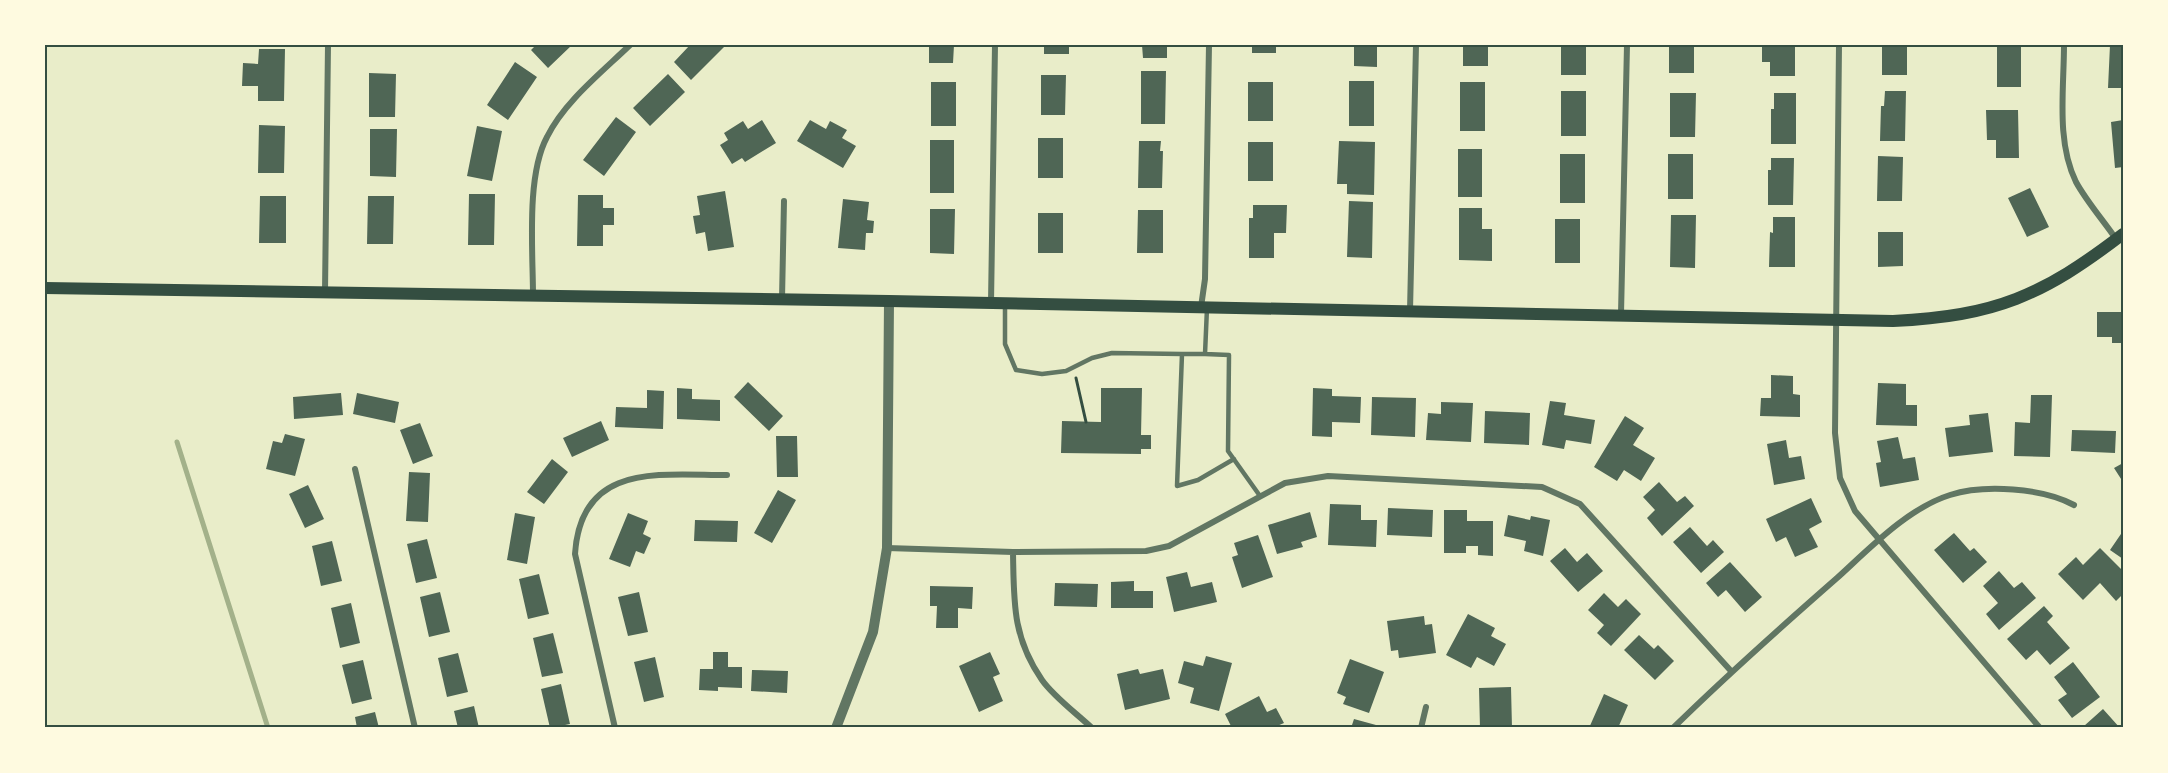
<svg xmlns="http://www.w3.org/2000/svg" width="2168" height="773" font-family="'PT Sans Narrow',sans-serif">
	<rect width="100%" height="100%" fill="#e9edc9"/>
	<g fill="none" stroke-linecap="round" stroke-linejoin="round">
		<path stroke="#a3b18a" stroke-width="5" d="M177,442L268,728"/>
	</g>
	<path fill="#4f6655" d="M536,45H572L548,68L531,50Z
		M690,45H726L691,80L674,62Z
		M929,45H954L953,63H929Z
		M1044,45H1069V54H1044Z
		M1142,45H1167V58H1143Z
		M1252,45H1276V53H1252Z
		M1354,45H1377V67L1354,66Z
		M1463,45H1488V66H1463Z
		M1561,45H1586V75H1561Z
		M1669,45H1694V73H1669Z
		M1762,45H1795V76H1770V62H1762Z
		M1882,45H1907V75H1882Z
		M1997,45H2021V87H1997Z
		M2110,45H2123V88H2108Z
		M259,49H285L284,101H258V86H242L243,63L258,64Z
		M515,62L537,77L508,120L487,105Z
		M1141,71H1166L1165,124H1141Z
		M369,73L396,74L395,117H369Z
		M668,74L685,92L650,126L633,108Z
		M1041,75H1066L1065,115H1041Z
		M1349,81H1374V126H1349Z
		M931,82H956V126H931Z
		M1248,82H1273V121H1248Z
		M1460,82H1485V131H1460Z
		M1561,91H1586V136H1561Z
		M1885,91H1906L1905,141H1880L1881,106H1884Z
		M1670,93H1696L1695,137H1670Z
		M1774,93H1796V144H1771V109H1774Z
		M1986,110H2018L2019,158H1996V140H1987Z
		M616,117L636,132L604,176L583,160Z
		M762,120L776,143L745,162L742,158L732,164L720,145L728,140L724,133L743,121L748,129Z
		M810,120L826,129L830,121L847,130L842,138L856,146L843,168L797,141Z
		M2123,120V167L2115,168L2111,122Z
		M259,125L285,126L284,173H258Z
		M477,126L502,131L492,181L467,176Z
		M370,129H397L396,177L370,176Z
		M1038,138H1063V178H1038Z
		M930,140H954V193H930Z
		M1139,141H1161L1160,151H1163L1162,188H1138Z
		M1339,141L1375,142L1374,195L1347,194V184H1337Z
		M1248,142H1273V181H1248Z
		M1458,149H1482V197H1458Z
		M1560,154H1585V203H1560Z
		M1668,154H1693V199H1668Z
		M1878,156L1903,157L1902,201H1877Z
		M1771,158H1794L1793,205H1768V170H1771Z
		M2030,188L2049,227L2027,237L2008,198Z
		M725,191L734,247L708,251L705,232L696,234L693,216L700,215L697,196Z
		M469,194H495L494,245H468Z
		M578,195H603V208H614V225H603V246H577Z
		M260,196H286V243H259Z
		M368,196H394L393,244H367Z
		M843,199L869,202L867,220L874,221L873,233H866L865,250L838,248Z
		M1349,201L1373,202L1372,258L1347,257Z
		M1253,205H1287L1286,233H1274V258H1249V218H1253Z
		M1459,208H1482V229H1492V261L1459,260Z
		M930,209H955L954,254L930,253Z
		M1138,210H1163V253H1137Z
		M1038,213H1063V253H1038Z
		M1671,215H1696L1695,268L1670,267Z
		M1773,217H1795V267H1769L1770,232L1773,233Z
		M1555,219H1580V263H1555Z
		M1878,232H1903V266L1878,267Z
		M2097,312H2123V343H2112V337H2097Z
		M1771,375L1793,376V394L1800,395V417L1760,416L1761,398H1771Z
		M748,382L783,416L769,431L734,397Z
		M1878,383L1906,384V405H1917V426L1876,425Z
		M677,388L692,389V399L720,400V421L677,419Z
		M1101,388H1142L1141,435H1151V449H1141V454L1061,453L1062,421L1101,422Z
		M1313,388L1332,389V396L1361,397L1360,423L1332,422V437L1312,436Z
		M647,390L664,391L663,429L615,427L616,407L647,408Z
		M341,393L343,415L294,419L293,397Z
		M357,393L399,402L395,423L353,414Z
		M2031,395H2052L2050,457L2014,456L2015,422L2030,423Z
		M1372,397L1416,398L1415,437L1371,435Z
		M1550,401L1566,403L1564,415L1595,420L1591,444L1566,440L1564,449L1542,445Z
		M1441,402L1473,403L1471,442L1426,440L1428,413L1441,414Z
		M1485,411L1530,413L1529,445L1484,443Z
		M1988,413L1993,452L1949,457L1945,428L1970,425L1969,415Z
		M1625,416L1644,428L1633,445L1655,458L1641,481L1624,470L1617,481L1594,467Z
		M601,421L609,440L572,457L563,438Z
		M420,423L433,456L413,464L400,430Z
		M2072,430L2116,431L2115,453L2071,451Z
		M285,434L305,439L295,476L266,469L273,441L282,443Z
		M776,436H797L798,477H777Z
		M1898,437L1903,459L1915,457L1919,480L1880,487L1876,463L1881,462L1877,441Z
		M1786,440L1789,458L1801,456L1805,479L1774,485L1767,444Z
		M552,459L568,472L544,504L527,492Z
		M2123,463V482L2114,468Z
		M409,472L430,473L428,522L406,521Z
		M1659,482L1677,502L1685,496L1694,506L1662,536L1647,518L1655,510L1643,497Z
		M308,485L324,519L305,528L289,494Z
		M778,490L796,500L772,543L754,533Z
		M1811,498L1822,522L1809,529L1818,547L1795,557L1786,537L1776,542L1766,519Z
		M1330,504L1361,505V520H1377L1376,547L1328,545Z
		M1388,508L1433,510L1432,537L1387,535Z
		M1444,510H1467V521H1493V556L1478,555V546H1466V553H1444Z
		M1310,512L1317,537L1301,542L1303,547L1277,554L1268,525Z
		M515,513L535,517L527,564L507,560Z
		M628,513L648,521L643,534L651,538L644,554L636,551L630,567L609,559Z
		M1508,515L1530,520L1531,516L1550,520L1543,556L1524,551L1526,541L1504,536Z
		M695,520L738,521L737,542L694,541Z
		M1690,527L1707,546L1713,540L1724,552L1701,573L1673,542Z
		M2123,531V559L2110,550Z
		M1954,533L1970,551L1974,548L1987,562L1963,583L1934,550Z
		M1258,535L1273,577L1242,588L1232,557L1238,555L1234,543Z
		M427,539L437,578L416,583L407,544Z
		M332,541L342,581L321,586L312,546Z
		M1565,548L1577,562L1587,553L1603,571L1578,592L1550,561Z
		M2100,548L2123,571V594L2116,601L2100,583L2083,600L2058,574L2076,557L2083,565Z
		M1730,562L1762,597L1745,612L1726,590L1718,597L1706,583Z
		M1999,571L2014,588L2022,582L2036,598L1999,630L1986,614L1998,603L1983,586Z
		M1187,572L1191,587L1212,582L1217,602L1174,612L1166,577Z
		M539,574L549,614L528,619L519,579Z
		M1134,581V591H1153V608H1111V582Z
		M1055,583L1098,584L1097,607L1054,606Z
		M930,586L973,587L972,609L958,608V628H936L937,606H930Z
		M440,592L450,632L429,637L420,597Z
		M639,592L648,632L628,636L618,597Z
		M1604,593L1618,607L1626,599L1641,614L1611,646L1597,633L1604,625L1588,610Z
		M351,603L360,643L340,648L331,608Z
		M2044,606L2053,616L2047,622L2070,648L2050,665L2037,650L2026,660L2007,639Z
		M1468,614L1495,628L1491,636L1506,644L1494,666L1477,657L1471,668L1446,655Z
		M1424,616L1425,625L1432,624L1436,653L1399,658L1398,650L1391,651L1387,621Z
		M553,633L563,673L542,677L533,638Z
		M1639,635L1654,649L1658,645L1674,661L1655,680L1624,650Z
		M713,652H728V667H742V688L718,687V691L699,690L700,669H713Z
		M990,652L1000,674L993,677L1003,701L979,712L959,666Z
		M458,653L468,692L447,697L438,658Z
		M1206,656L1232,663L1219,711L1190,703L1194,688L1178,683L1184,661L1203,666Z
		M655,657L664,697L644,702L634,662Z
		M1350,659L1384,672L1369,713L1343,704L1346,697L1337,693Z
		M363,660L372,699L352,704L342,665Z
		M2073,662L2100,697L2072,718L2058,700L2067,694L2054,677Z
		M1138,669L1140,674L1163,669L1170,699L1125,710L1117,674Z
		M752,670L788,671L787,693L751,691Z
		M561,684L570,724L550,728L541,689Z
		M1511,687L1512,728H1480L1479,688Z
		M1604,694L1628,705L1618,728H1589Z
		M1259,696L1267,712L1276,708L1284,723L1277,726L1278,728H1247L1246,726L1232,728L1225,714Z
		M474,706L479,728H458L454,711Z
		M2103,709L2120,728H2086L2084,726Z
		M375,712L379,728H357L355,717Z
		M1354,719L1376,725L1375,728H1351Z"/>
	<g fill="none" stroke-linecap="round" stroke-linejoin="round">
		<path stroke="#344e41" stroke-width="3" d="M1076,378L1086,422"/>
		<path stroke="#617663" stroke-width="4.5" d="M1005,305V344L1016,370L1042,374L1066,371L1092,358L1112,353L1182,354
			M1207,308L1205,354L1229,355L1228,451L1260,496
			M1205,354H1182L1177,486L1198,480L1234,459"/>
		<path stroke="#617663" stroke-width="6" d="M1839,45L1835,433L1840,478L1855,511L2040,728
			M2064,45C2064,90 2056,141 2076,182C2087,202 2103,220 2116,239
			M325,292L328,45
			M533,296C533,251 526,176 547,137C564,102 602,72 630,45
			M782,299L784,201
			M991,303L995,45
			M1201,307L1205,279L1209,45
			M1410,311L1416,45
			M1621,314L1627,45
			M355,469L415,728
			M887,548L1013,552L1146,551L1169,546L1285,483L1328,476L1542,487L1580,504L1731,671
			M1013,552C1014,601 1012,637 1042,680C1054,697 1076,713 1092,728
			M615,728L575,554C581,462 659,475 727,475
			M1421,728L1426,707
			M1673,728C1726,676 1781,627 1837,578C1869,549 1908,508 1950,495C1984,484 2043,488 2074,505"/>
		<path stroke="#617663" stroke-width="10" d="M836,728L873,632L887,548L889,301"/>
		<path stroke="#344e41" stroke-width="12" d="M45,288L889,301L1893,321C1996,316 2042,296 2123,234"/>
	</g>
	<rect width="2168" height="773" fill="none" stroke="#fefae0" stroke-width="93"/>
	<rect x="46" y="46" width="2076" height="680" fill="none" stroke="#344e41" stroke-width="2"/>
</svg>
